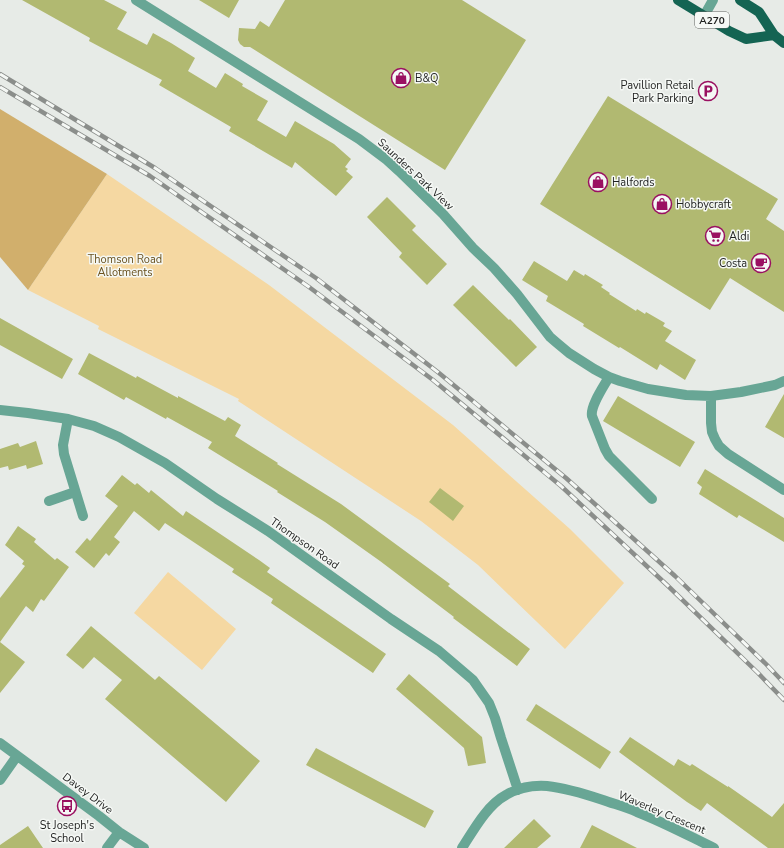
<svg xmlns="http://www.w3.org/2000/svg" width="784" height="848" font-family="'Nunito Sans',sans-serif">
	<rect width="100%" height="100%" fill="#e7ebe7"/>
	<path fill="#f5d8a2" d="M107,174L269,285L453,425L570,529L624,583L565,649L478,565L421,521L238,401L239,399L98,329L99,326L28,290Z
		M168,572L236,629L202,670L134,613Z"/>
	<path fill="#d1af6c" d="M0,109L107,174L28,290L0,257Z"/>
	<path fill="#b1b971" d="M22,0H104L127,12L117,29L147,45L153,33L171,43L195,58L188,71L216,88L225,73L243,84L242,86L268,101L257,120L286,137L295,121L334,144L351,159L345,167L348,169L346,171L353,177L336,196L295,162L292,168L229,131L231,127L159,85L162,80L89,41L90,38Z
		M199,0H239L229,18Z
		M285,0H462L526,40L445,170L250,47H244L240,44L238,40L239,28L255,29L260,21L269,27Z
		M608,96L700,152L778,199L766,219L784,231V312L730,278L710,310L540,204Z
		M387,197L416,226L412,230L447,264L427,285L399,257L402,253L367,217Z
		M534,261L567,281L574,270L584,276L585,274L603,285L601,287L610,293L609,294L636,311L637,309L645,314L646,312L665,323L663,326L672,331L665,341L696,360L685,380L660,364L657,370L620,347L619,348L583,326L584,324L546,301L548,296L522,280Z
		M473,285L509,320L510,319L537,347L516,367L453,305Z
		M0,318L73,359L62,379L0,345Z
		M89,353L136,378L137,376L178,398V396L225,421L228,417L241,425L235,436L278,463L277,464L341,504L450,584L448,586L530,649L517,666L453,618L454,617L380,561L325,522L277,492L278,491L208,448L212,442L167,417L166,419L126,397L124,400L78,374Z
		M784,394V438L765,427Z
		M618,396L695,442L680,467L603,421Z
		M36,441L43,464L27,469L26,465L9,470L8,466L0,468V449L18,443L20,447Z
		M705,469L784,518V542L739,515L737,518L699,494L702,487L697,483Z
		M122,475L135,485L137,483L149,493L151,490L183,516L186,511L259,560L270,568L267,572L386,654L373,673L271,603L273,599L232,572L234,569L165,523L159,531L134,511L114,537L120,542L109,556L106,553L94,568L75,552L87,538L90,541L118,506L105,496Z
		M440,488L464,506L453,521L429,502Z
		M18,526L36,539L34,542L55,560L57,558L69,567L44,601L41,599L33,612L26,606L0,642L25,662L0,693V598L25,566L22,564L24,561L5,545Z
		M91,626L155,680L159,676L260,761L226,802L105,699L122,680L94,657L83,669L66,655Z
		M409,674L482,737L486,763L468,766L464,748L447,733L396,689Z
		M536,704L611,752L600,769L526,720Z
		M630,737L674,766L678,759L690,766L692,764L728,787V786L772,817L784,803V848H768L707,803L701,811L687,802L619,752Z
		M316,748L434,811L425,828L306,765Z
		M534,819L551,836L537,848H504Z
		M592,825L637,848H580Z
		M28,826L43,848H0V845Z"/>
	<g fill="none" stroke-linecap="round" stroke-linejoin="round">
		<path stroke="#68a695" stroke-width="10" d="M136,0L359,139L387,160L399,171L443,214L473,248L494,268L517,294L550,337L557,343L569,353L594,369L609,377L620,381L648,389L686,395L711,396L741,392L775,385L784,381
			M704,16L713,0
			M609,377C604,386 590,406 592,416L605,449L609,456L652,499
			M711,396V423L712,432L715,439L719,446L728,454L784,490
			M0,410L28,413L68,419L94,426L119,437L165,463L217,499L268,531L391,619L439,651L473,680L489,703L495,718L501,738L518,790
			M68,419L63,445L64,454L83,516
			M49,501L75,492
			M0,743L99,816L119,832L144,848
			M0,780L17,756
			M107,848L119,832
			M462,848C473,831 487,805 506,795C518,788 533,785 547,786C566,788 585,794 603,800C614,804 626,807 637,812C663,822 689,836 714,848"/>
		<path stroke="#146453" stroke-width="10" d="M678,0L729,31L746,39L774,35
			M740,0L759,12L774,35L784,43"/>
		<defs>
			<path id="rail" d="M0,74L155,168L316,278L439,373L566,478L675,576L766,664L784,683
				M0,87L150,176L309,287L433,380L561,486L667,585L758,673L784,700"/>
		</defs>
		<use href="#rail" stroke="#8b8e8b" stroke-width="4.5"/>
		<use href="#rail" stroke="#f5f8f5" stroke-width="3" stroke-dasharray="9" stroke-linecap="butt"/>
	</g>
	<defs>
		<symbol id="shop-ring" viewBox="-11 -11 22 22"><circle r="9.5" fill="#f5f8f5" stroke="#9a1061" stroke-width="1.5"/><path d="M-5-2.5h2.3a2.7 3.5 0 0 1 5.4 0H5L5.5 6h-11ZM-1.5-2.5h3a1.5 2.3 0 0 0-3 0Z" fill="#9a1061"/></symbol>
		<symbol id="parking-ring" viewBox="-11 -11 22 22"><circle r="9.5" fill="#f5f8f5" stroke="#9a1061" stroke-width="1.5"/><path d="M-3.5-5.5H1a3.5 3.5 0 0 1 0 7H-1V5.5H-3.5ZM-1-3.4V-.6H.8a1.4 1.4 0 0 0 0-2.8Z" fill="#9a1061"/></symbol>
		<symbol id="supermarket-ring" viewBox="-11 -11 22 22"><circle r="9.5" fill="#f5f8f5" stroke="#9a1061" stroke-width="1.5"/><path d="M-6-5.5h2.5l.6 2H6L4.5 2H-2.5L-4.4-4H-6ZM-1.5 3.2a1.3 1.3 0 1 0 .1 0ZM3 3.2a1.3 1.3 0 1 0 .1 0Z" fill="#9a1061"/></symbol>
		<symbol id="cafe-ring" viewBox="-11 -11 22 22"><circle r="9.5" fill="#f5f8f5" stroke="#9a1061" stroke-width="1.5"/><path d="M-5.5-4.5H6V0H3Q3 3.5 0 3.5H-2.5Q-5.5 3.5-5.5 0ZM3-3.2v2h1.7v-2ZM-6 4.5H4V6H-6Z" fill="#9a1061"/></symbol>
		<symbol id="bus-ring" viewBox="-11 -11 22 22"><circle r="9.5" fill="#f5f8f5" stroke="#9a1061" stroke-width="1.5"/><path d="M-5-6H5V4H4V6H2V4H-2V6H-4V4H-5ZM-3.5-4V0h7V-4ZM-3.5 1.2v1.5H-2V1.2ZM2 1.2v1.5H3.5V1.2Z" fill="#9a1061"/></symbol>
	</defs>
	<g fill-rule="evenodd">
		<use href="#shop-ring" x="390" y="67" width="22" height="22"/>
		<use href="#parking-ring" x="697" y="80" width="22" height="22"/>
		<use href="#shop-ring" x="587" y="171" width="22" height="22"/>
		<use href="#shop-ring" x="651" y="193" width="22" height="22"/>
		<use href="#supermarket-ring" x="704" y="225" width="22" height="22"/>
		<use href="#cafe-ring" x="750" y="252" width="22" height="22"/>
		<use href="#bus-ring" x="56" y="795" width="22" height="22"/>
	</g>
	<g text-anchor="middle" stroke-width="3" stroke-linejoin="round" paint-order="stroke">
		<rect fill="#f5f8f5" stroke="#5f615f" stroke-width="1" x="695" y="12" width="34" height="16" rx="3"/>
		<g font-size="10" font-weight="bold" fill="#1f201f">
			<text x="712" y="24">A270</text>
		</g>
		<g font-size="11" fill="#1f201f" stroke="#f5f8f5" text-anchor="start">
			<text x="415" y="82">B&amp;Q</text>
			<text x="694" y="89" text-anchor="end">Pavillion Retail<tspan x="694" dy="13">Park Parking</tspan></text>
			<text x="612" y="186">Halfords</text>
			<text x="676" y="208">Hobbycraft</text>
			<text x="729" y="240">Aldi</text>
			<text x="747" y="267" text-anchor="end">Costa</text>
			<text x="67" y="829" text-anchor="middle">St Joseph's<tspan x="67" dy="13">School</tspan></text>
		</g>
		<g font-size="11" fill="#1f201f" stroke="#f5f8f5">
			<text transform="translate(416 174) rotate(43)" y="4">Saunders Park View</text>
			<text transform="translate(305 543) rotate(35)" y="4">Thompson Road</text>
			<text transform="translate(88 793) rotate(37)" y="4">Davey Drive</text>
			<text transform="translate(662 812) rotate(23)" y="4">Waverley Crescent</text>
		</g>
		<g font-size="11" fill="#6a521f" stroke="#f5f8f5">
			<text x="125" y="263">Thomson Road<tspan x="125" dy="13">Allotments</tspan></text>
		</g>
	</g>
</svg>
